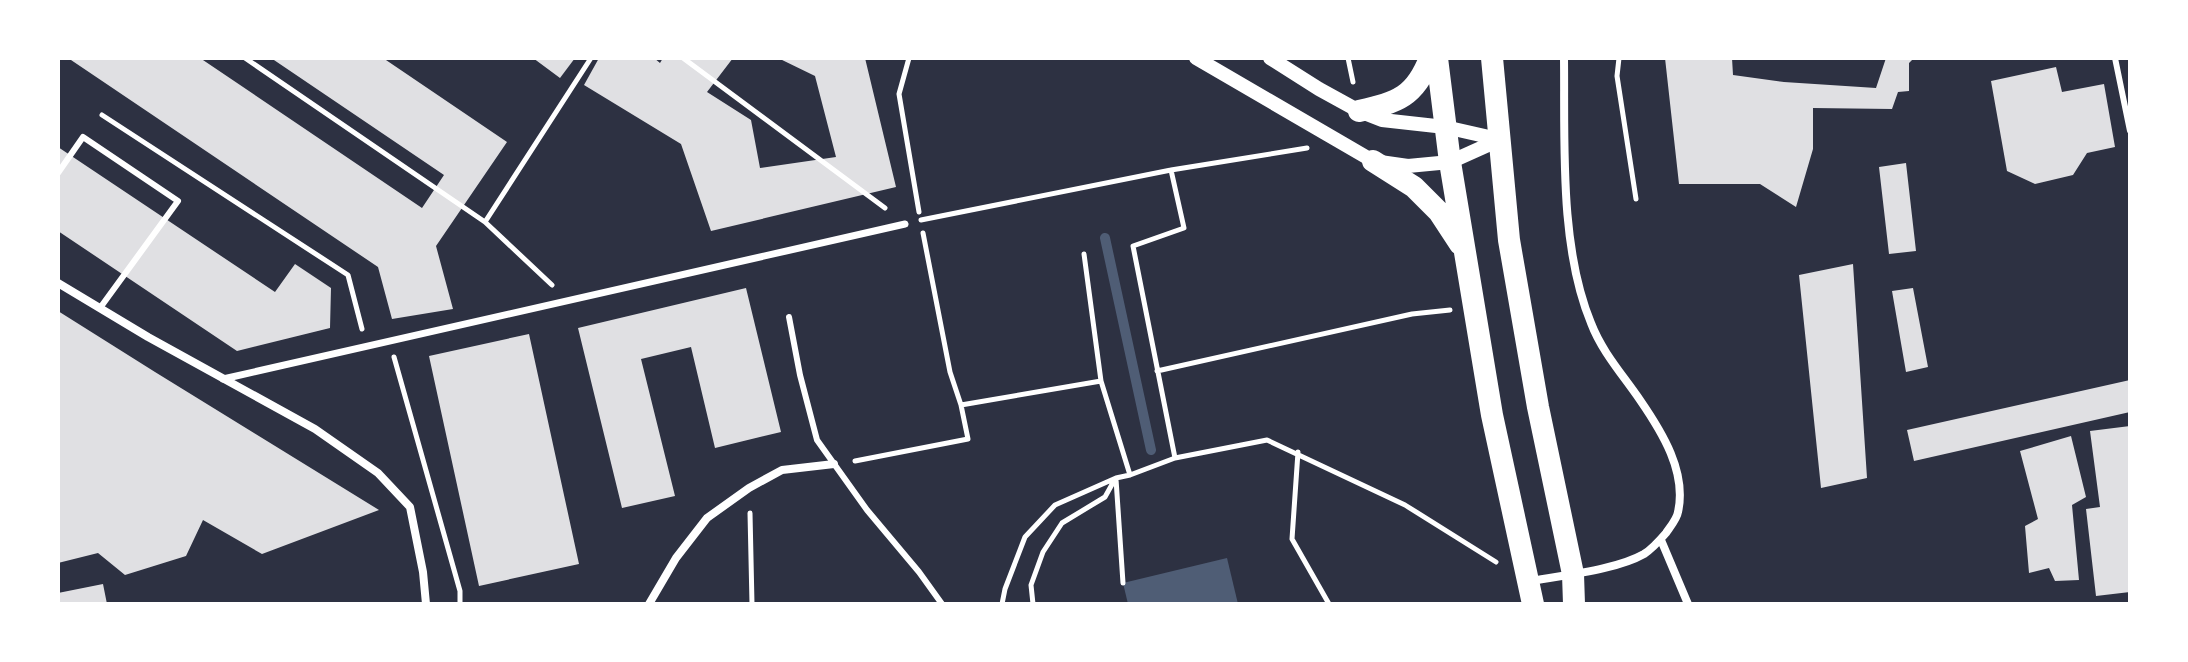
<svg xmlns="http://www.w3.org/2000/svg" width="2188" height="662" font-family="'DM Sans',sans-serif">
	<rect width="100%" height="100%" fill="#2d3142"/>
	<path fill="#4f5d75" d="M1227,558L1238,604H1128L1123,583Z"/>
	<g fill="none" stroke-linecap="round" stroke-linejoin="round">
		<path stroke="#4f5d75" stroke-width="10" d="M1105,238L1151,450"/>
	</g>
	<path fill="#e0e0e3" d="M73,58H200L422,208L444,175L271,58H383L507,142L436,246L453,309L392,319L378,267L71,60Z
		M533,58H575L560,78Z
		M599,58H654L660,63L663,58H733L707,92L751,120L760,168L836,157L815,76L778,58H865L896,187L711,231L681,144L584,85Z
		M1665,58H1732L1733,75L1784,82L1876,88L1886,58H1914L1909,63V91L1898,92L1892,109L1813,108V149L1796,207L1760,184H1679Z
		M2056,67L2062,92L2104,84L2115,147L2087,153L2073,175L2035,184L2007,171L1991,81Z
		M58,147L275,292L295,264L331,288L330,328L237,351L58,231Z
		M1906,163L1916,251L1889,254L1879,167Z
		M1853,264L1867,478L1821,488L1799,275Z
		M746,288L781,432L715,448L691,347L641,359L675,496L622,508L578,328Z
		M1913,288L1928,367L1906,372L1892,291Z
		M58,311L155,372L379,510L262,554L203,520L186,556L125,575L98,553L58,563Z
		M529,334L579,564L479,586L429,356Z
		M2130,380V412L1914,461L1907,430Z
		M2130,426V592L2096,596L2086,509L2100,507L2090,431Z
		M2071,436L2086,497L2072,505L2079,580L2055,581L2049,568L2029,573L2025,526L2038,519L2020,451Z
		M103,584L107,604H58V593Z"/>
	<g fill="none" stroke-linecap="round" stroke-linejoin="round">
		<path stroke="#fff" stroke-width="5" d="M245,58L485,222L552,285
			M683,58L885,208
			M909,58L899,94L919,212
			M1348,58L1353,82
			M1619,58L1617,76L1636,199
			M102,115L348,275L362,329
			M921,220L1171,170
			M485,222L591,58
			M1084,254L1101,381L1130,475
			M394,357L460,591V604
			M1157,371L1412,314L1450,310
			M961,405L1101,381
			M1298,452L1292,539L1329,604
			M1175,458L1133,246L1184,228L1171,170L1307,148
			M855,461L968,439L961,405L950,372L923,233
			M1116,479L1123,583
			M750,513L752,604
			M1002,604L1005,589L1025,537L1055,505L1116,478L1130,475L1175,458L1267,440L1405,505L1496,562
			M1033,604L1031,585L1043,552L1062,523L1105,497L1115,479"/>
		<path stroke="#fff" stroke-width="6" d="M2115,58L2130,131
			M58,173L83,137L178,201L100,308
			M789,317L800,375L817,440L867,510L919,572L942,604"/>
		<path stroke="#fff" stroke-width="7" d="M223,379L905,224"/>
		<path stroke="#fff" stroke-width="8" d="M58,283L148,337L315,429L378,473L410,507L423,572L426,604
			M1661,540L1688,604
			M1532,581C1564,575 1616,570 1644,554C1652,549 1660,540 1666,533C1670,527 1677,519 1678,512C1687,472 1662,432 1640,400C1623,375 1602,352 1591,323C1559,246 1565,141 1564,58
			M649,604L676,558L707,518L749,488L782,470L834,464"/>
		<path stroke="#fff" stroke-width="14" d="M1196,58L1373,161L1408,166L1450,162L1499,140
			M1270,58L1319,89L1359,111L1382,120L1445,127L1498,139"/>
		<path stroke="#fff" stroke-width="22" d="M1437,58L1450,162L1492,415L1533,604
			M1492,58L1509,240L1538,407L1573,574L1574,604
			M1359,111C1398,102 1415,97 1430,58
			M1373,161L1414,187L1439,212L1460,244"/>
	</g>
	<rect width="2188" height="662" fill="none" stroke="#ffffff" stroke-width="120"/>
</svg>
